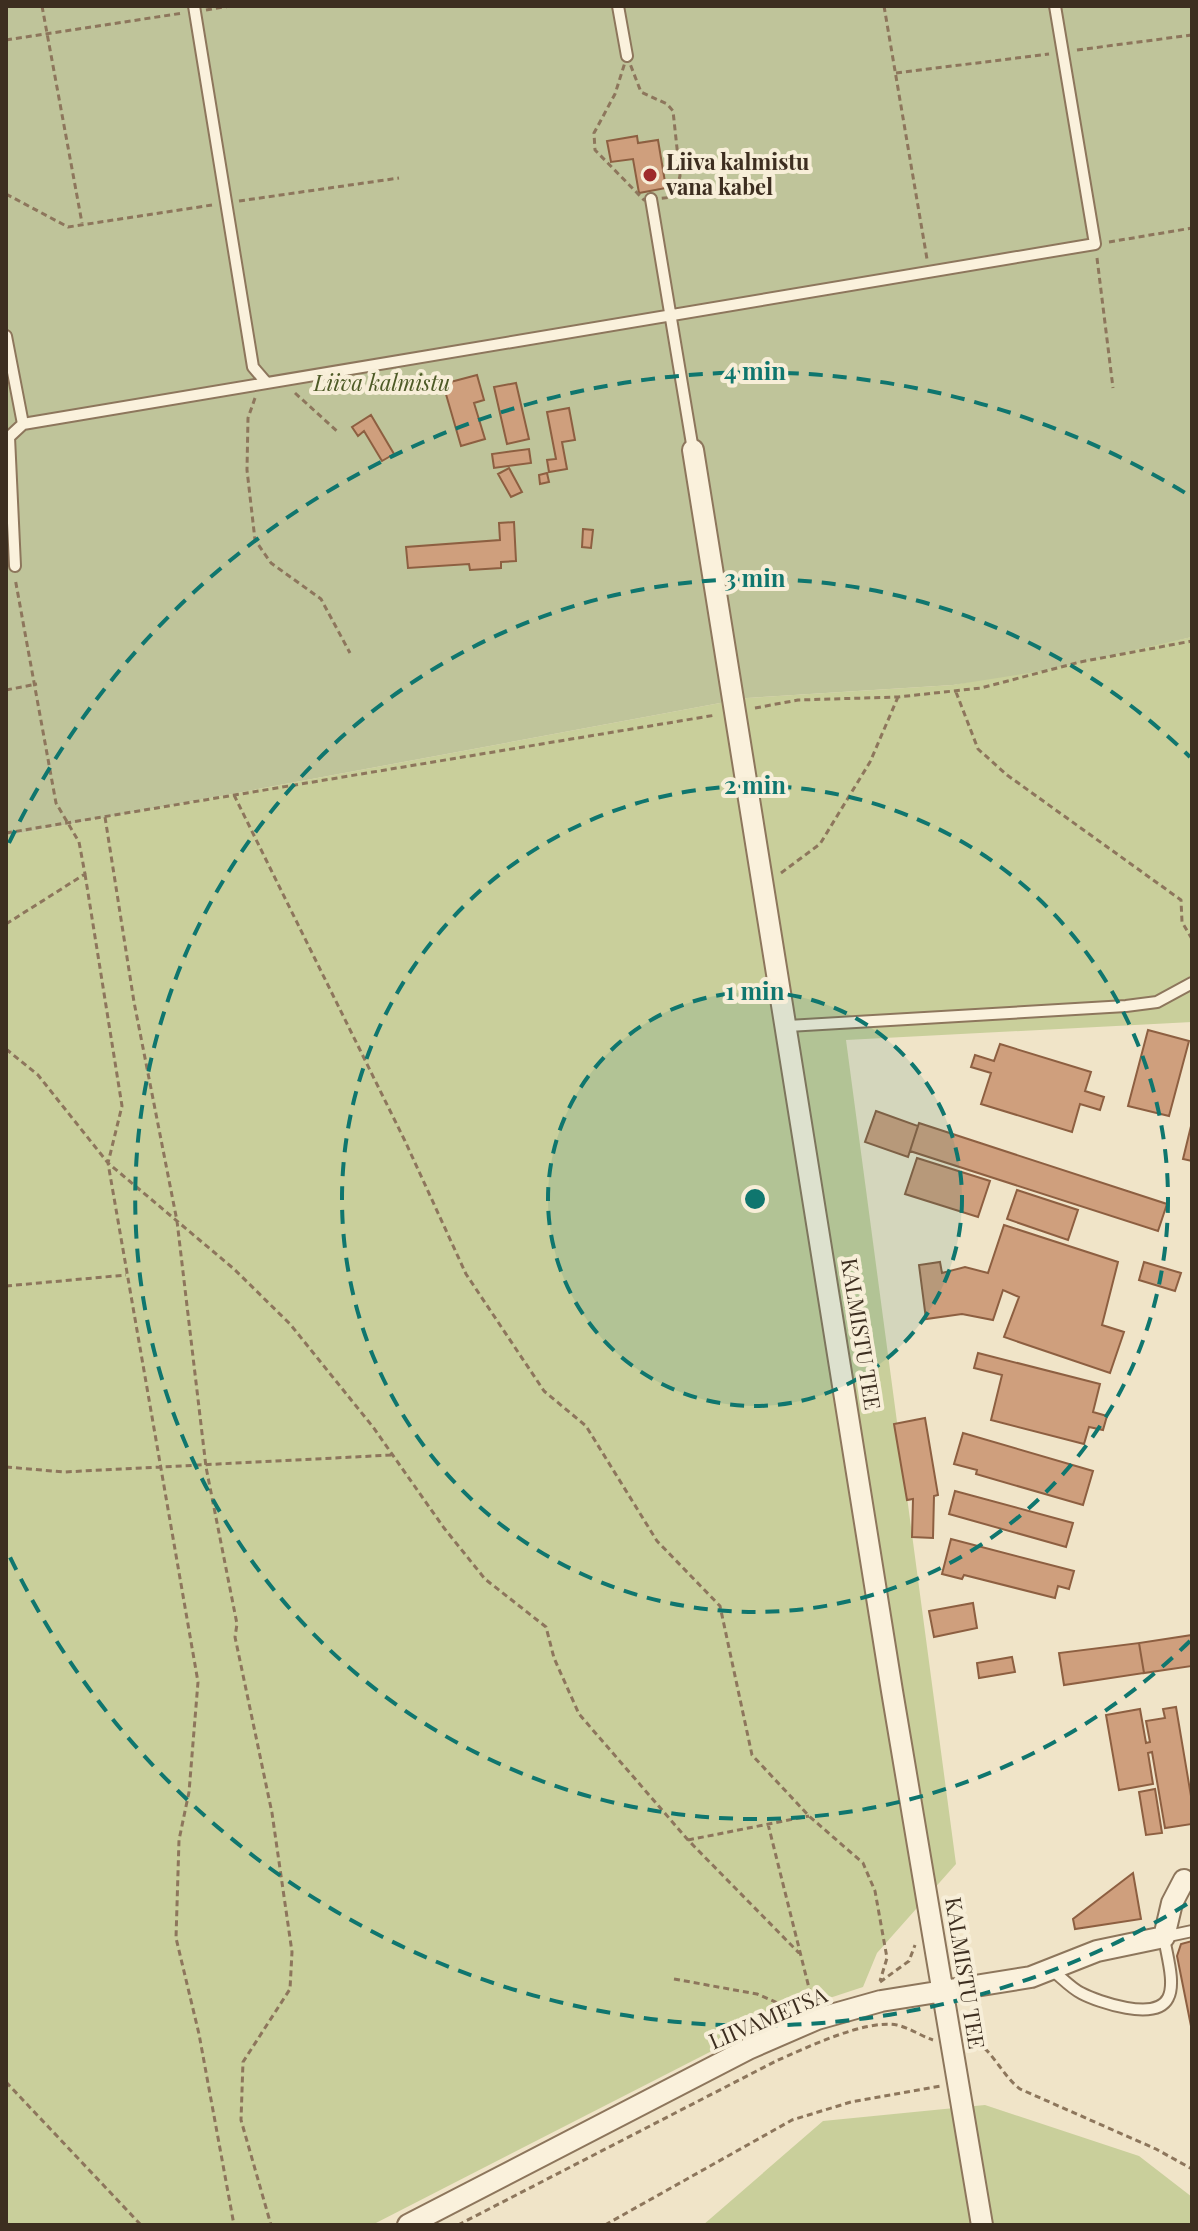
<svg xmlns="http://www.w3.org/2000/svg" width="1198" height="2231" font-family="'Playfair Display',serif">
	<rect width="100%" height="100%" fill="#f0e4c8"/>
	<path fill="#c9cf9b" d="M1192,637V1022L846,1040L956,1864L877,1953L863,1987L790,2011L372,2225H6V836L747,698L953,685Z
		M985,2105L1139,2156L1192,2197V2225H703L823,2121Z"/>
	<path fill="#bfc49a" d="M6,6H1192V637L1042,671L953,685L747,698L6,836Z"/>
	<path fill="#cf9f7d" stroke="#8d5f41" stroke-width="2" d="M637,136L638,143L658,140L666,188L639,193L633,159L611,162L607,141Z
		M477,375L484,400L474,403L485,439L461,446L443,384Z
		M516,383L529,439L507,444L494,387Z
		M569,408L575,440L562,442L567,469L549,472L547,460L556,459L547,412Z
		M371,415L394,454L382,461L364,431L358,436L352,427Z
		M529,449L531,463L494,468L492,454Z
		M509,468L522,492L511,497L498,474Z
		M547,473L549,482L540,484L539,475Z
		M514,522L516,561L501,562V568L470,570L469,564L408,568L406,547L500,540L499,523Z
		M583,529L593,530L591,548L582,547Z
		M1148,1030L1189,1041L1169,1116L1128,1106Z
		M1000,1044L1091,1072L1085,1091L1104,1097L1100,1110L1080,1104L1072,1132L981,1104L991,1073L971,1067L975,1055L994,1061Z
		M876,1111L918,1126L908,1157L865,1142Z
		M1192,1122V1161L1183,1159Z
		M919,1123L1167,1204L1158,1231L910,1151Z
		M917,1158L990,1181L978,1217L905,1194Z
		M1017,1190L1078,1210L1068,1240L1007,1219Z
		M1004,1225L1118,1262L1102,1325L1124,1332L1110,1373L1004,1337L1019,1297L1003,1290L993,1320L962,1314L926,1319L919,1265L940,1262L942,1273L965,1267L988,1273Z
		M1144,1262L1181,1273L1175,1291L1139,1280Z
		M978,1353L1100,1384L1093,1412L1107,1416L1103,1430L1089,1427L1084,1444L991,1420L1002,1375L974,1368Z
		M925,1418L938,1495L934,1496L933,1538L912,1537L913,1499L907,1500L894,1424Z
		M963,1433L1093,1471L1083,1505L976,1474L977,1470L954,1464Z
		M955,1491L1073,1523L1066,1547L949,1514Z
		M951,1539L1074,1571L1069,1589L1058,1586L1055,1598L964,1575L962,1579L942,1574Z
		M973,1603L977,1628L934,1637L929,1611Z
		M1192,1635V1666L1144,1673L1139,1643Z
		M1139,1643L1144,1673L1064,1685L1059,1653Z
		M1012,1657L1015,1672L979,1678L977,1663Z
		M1176,1707L1192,1802V1824L1165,1828L1152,1752L1148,1753L1153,1784L1119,1790L1106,1715L1140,1709L1146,1743L1150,1742L1146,1721L1165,1718L1163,1709Z
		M1155,1789L1162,1833L1146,1835L1139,1792Z
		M1133,1873L1141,1919L1075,1929L1073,1919Z
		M1192,1941V2031L1177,1956L1181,1944Z"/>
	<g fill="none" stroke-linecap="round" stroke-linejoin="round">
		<defs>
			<path id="service" d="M194,6L253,367L265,381
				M618,6L627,56
				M651,199L693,450
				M6,336L23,424
				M15,566L9,437L23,424L1095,244L1055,6
				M788,1026L1126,1006L1157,1002L1192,983
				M1052,1970C1061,1977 1071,1988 1081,1993C1098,2002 1156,2022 1168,1998C1176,1983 1166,1953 1164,1937L1192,1931"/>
			<path id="minor" d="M693,450L892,1691L982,2225
				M408,2225L748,2049L817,2019L881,2001L1031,1977L1097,1951L1164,1937L1172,1903L1184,1880"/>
		</defs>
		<use href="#service" stroke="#8d765c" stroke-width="14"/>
		<use href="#minor" stroke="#8d765c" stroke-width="24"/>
		<path stroke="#8d765c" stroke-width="3" stroke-dasharray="6 4" stroke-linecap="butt" d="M42,6L82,223
			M884,6L927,259
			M206,10L230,6
			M6,40L183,13
			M1077,50L1192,35
			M627,56L641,92L667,104L673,111L680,176L674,197L644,200L595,150L594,133L615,94Z
			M896,73L1049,54
			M6,194L68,227L212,205
			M239,201L399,178
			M1109,242L1192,228
			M1097,258L1113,388
			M295,393L339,433
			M255,398L248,418L247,470L255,540L271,563L321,599L350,653
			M6,690L37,684
			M956,692L978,749L1007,775L1181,900L1182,922L1192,939
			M755,708L798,700L898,697L981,688L1080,662L1192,641
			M234,795L405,1141L466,1274L544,1391L586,1426L657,1541L720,1606L752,1755L809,1816L863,1863L875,1891L887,1958L880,1981
			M105,817L134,1002L177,1221L206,1467L237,1624L235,1637L272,1813L292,1952L290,1989L243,2062L241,2120L271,2225
			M6,833L716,715
			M781,873L820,844L870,762L898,697
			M85,874L122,1106L108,1163L198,1682L189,1792L179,1840L176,1938L199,2034L234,2225
			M6,924L85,874L79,842L56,803L15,578
			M6,1049L38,1075L108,1163L234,1269L290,1324L373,1427L444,1528L485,1579L546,1627L554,1658L579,1714L688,1840L799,1953
			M6,1286L126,1275
			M6,1467L64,1472L392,1455
			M768,1824L812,2000
			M688,1840L809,1816
			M674,1979L757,1994L794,2010
			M880,1982L909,1961L915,1945
			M968,2038C989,2043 1002,2076 1020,2089L1156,2149L1192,2169
			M6,2082L141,2225
			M458,2225L776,2061C806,2048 865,2019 897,2025C910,2028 921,2036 933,2040
			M605,2225L792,2120L851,2102L941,2086"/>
		<use href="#service" stroke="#faf1dc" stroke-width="10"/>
		<use href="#minor" stroke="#faf1dc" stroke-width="20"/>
	</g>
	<circle cx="755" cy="1199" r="207" fill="#0f766e" fill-opacity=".12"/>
	<g fill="none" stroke="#0f766e" stroke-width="4" stroke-dasharray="14 10">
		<circle cx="755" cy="1199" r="207"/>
		<circle cx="755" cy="1199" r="413"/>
		<path d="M1190 1641A620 620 0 1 1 1190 757"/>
		<path d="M1187 1904A827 827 0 0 1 9 1555M9 843A827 827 0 0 1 1187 494"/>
	</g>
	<circle fill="#9e2a2b" stroke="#f7eed8" stroke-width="3" cx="650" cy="175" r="8"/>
	<g text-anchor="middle" stroke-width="8" stroke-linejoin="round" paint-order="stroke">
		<g font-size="22" font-weight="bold" fill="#3d2e20" stroke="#f7eed8" text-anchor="start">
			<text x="666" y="170">Liiva kalmistu<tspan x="666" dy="25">vana kabel</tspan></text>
		</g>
		<g font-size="22" font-style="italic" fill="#4d5a26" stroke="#f7eed8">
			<text x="382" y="391">Liiva kalmistu</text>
		</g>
		<g font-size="22" fill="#3d2e20" stroke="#f7eed8">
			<text transform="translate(861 1334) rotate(81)" y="8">KALMISTU TEE</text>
			<text transform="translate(965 1973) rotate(81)" y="8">KALMISTU TEE</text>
			<text transform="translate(768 2018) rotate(-23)" y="8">LIIVAMETSA</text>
		</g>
	</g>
	<circle cx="755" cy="1199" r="12" fill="#0f766e" stroke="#f7eed8" stroke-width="4"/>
	<g font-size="24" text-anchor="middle" font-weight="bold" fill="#0f766e" stroke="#f7eed8" stroke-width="8" stroke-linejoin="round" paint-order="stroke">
		<text x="755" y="380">4 min</text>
		<text x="755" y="587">3 min</text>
		<text x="755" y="794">2 min</text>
		<text x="755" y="1000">1 min</text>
	</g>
	<rect width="1198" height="2231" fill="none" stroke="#3d2e20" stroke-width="16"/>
</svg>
